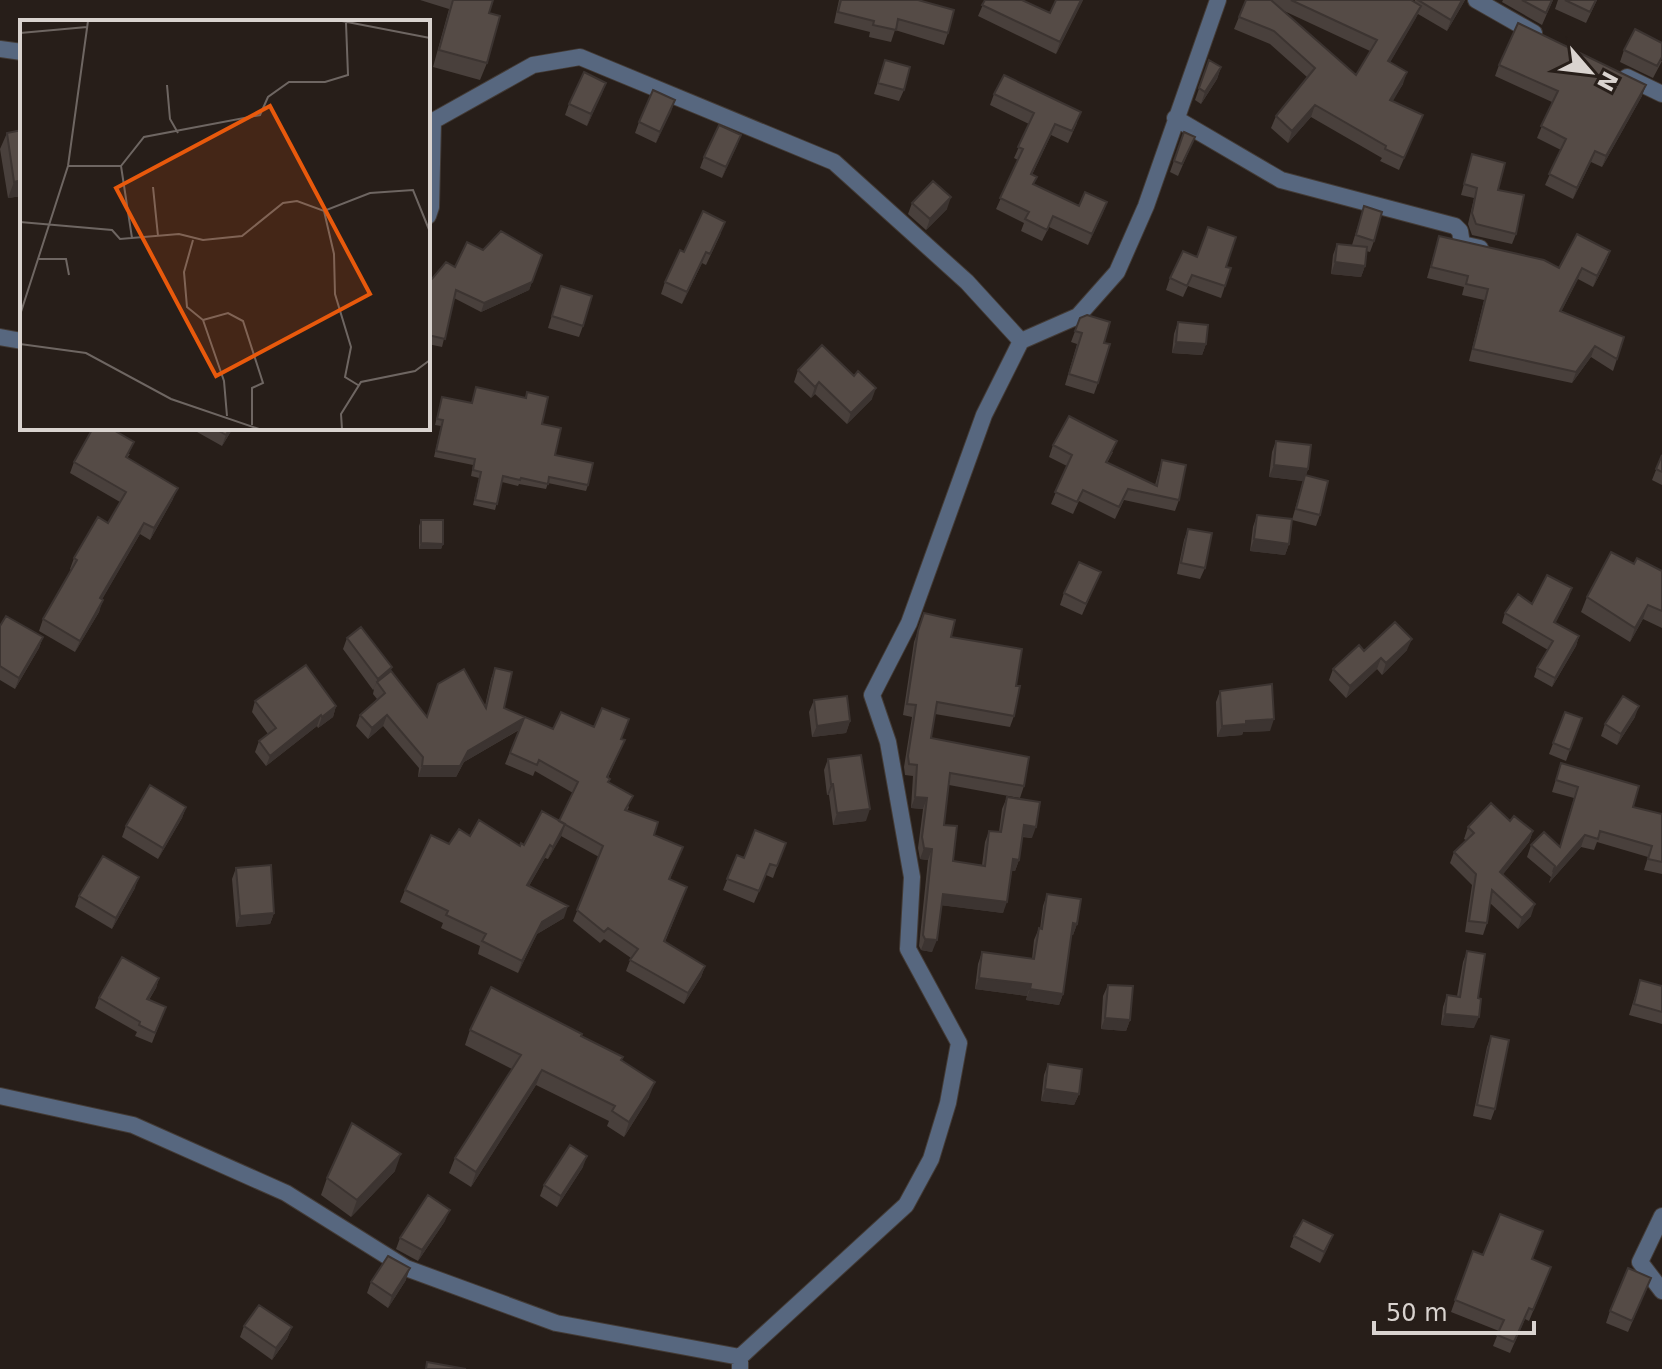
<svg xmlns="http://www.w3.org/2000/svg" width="1662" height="1369" font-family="'DejaVu Sans',sans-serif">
	<rect width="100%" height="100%" fill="#271e19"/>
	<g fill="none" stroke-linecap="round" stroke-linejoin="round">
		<defs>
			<path id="minor" d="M1476,0L1534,33
				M0,49L22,52
				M1627,77L1662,94
				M1175,118L1281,180L1455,226L1460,231L1462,244L1480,248
				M428,120L433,121L533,65L580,57L834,162L967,282L1021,341
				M428,216L431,207L433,121
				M0,337L22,341
				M0,1096L133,1125L286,1193L406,1268L556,1323L740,1357
				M1662,1216L1640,1262L1662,1291
				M740,1369V1357L906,1205L931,1159L948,1103L959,1043L908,949L912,877L888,742L872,695L909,623L984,415L1021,341L1078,316L1117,272L1146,206L1218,0"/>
		</defs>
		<use href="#minor" stroke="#433b36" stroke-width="18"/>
		<use href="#minor" stroke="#57677f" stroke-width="16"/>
	</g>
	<path fill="#49403c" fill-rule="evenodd" d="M420,0H493L489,13L487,63L480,80L433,67L449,9Z
		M839,0H918L948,33L944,45L895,30L891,42L869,37L870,32L834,23Z
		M985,0L1050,13L1083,0L1056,54L978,16Z
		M1246,0H1411L1414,2L1415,0H1465L1447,31L1418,14L1390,62L1403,84L1392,101L1423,115L1399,170L1380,161L1382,158L1311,117L1288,143L1271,128L1276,116L1307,77L1270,44L1234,29ZM1282,10L1370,51L1356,75Z
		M1503,0H1553L1542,25L1502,2Z
		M1558,0H1597L1586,23L1555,9Z
		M1624,50L1662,61L1653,78L1620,62Z
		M885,60L904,90L899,101L874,94Z
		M1209,60L1221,67L1217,79L1201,104L1195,100Z
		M1499,65L1642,96L1602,167L1591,162L1573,199L1545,185L1561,150L1537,138L1552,102L1495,76Z
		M606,83L587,126L565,115L569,104Z
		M994,94L1077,123L1068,143L1051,135L1032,175L1034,185L1079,206L1107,202L1088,245L1049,227L1042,241L1021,231L1024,223L996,209L1018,160L1014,158L1029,124L990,105Z
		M675,100L656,143L635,133L639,122Z
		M22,130V196L8,198L0,149L7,133Z
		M1184,132L1195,137L1178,176L1170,172Z
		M741,135L722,178L700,168L704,157Z
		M1472,154L1498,190L1516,234L1512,244L1472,235L1468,224L1474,198L1461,195Z
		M912,203L947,209L926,230L908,214Z
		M1364,206L1374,241L1370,252L1366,251L1365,266L1361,277L1331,274L1333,255L1337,244L1352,245Z
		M721,233L706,265L702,263L682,304L661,294L665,282L684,252Z
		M1439,236L1559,268L1610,251L1606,262L1593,287L1578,279L1561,312L1617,359L1613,371L1591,357L1572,383L1469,361L1484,300L1462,295L1464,287L1427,278Z
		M483,250L542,255L529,290L481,312L454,298L442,347L428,344V278L432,279Z
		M1197,257L1231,268L1221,298L1188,286L1183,297L1166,290L1170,278Z
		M561,286L583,326L579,337L548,328Z
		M1080,318L1098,383L1094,394L1065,385L1077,344L1071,342Z
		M1178,322L1206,344L1202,355L1172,353L1174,334Z
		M798,370L872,399L847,424L815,394L811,398L794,382Z
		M476,387L525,398L527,392L542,424L555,455L588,485L586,491L548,483L546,489L519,484L518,486L502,482L495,510L473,505L479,478L471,476L473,465L434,457L441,426L435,425L442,397L472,403Z
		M190,428H233L222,446Z
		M1276,441L1308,469L1306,475L1320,515L1316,526L1292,520L1303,481L1269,477L1272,452Z
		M1053,445L1113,452L1107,463L1155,485L1162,460L1179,500L1175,511L1124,500L1115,519L1079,501L1073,514L1051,504L1067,466L1049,457Z
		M130,454L127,458L173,499L150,540L140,534L102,599L99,612L75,652L39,631L43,619L71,570L70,569L74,558L108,523L120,502L70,473L74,462Z
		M1662,455V485L1652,480Z
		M1257,515L1289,544L1285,555L1250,551L1253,527Z
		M421,520L443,544L441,549H419V526Z
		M1188,529L1205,568L1200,579L1177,574L1184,540Z
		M1634,564L1662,571V628L1643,619L1630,642L1581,612L1587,597Z
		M1101,572L1082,615L1060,605L1064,593Z
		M1569,597L1555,623L1579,636L1576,646L1552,687L1534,677L1537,668L1548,650L1502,623L1505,613L1532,604Z
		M924,613L951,637L1016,686L1014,716L1010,727L935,714L931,738L1024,786L1020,798L949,785L944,825L953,861L982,865L985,842L989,831L999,832L1002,809L1007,797L1032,838L1022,837L1019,860L1015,871H1012L1003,913L941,905L932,952L921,950L919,946L928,860L920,859L918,848L923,809L911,808L913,776L905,775L904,767L912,717L903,715L914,642Z
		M0,626L43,637L39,648L15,689L0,680Z
		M347,638L390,671L427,717L485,706L491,679L495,668L504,708L553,729L625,740L608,778L609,782L629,807L627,811L654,835L683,847L670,879L683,898L665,942L705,966L701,977L684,1004L626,971L631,958L604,939L600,943L573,921L599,857L561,836L548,859L545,858L529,886L564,918L537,934L518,973L478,954L480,946L441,928L443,923L400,902L405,890L449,844L470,836L520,846L524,845L559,821L573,793L535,771L533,776L505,764L519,730L464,762L456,777H418L419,768L383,726L368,739L356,726L360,715L377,699L373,694L374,689L373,690L343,649Z
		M1407,650L1382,675L1377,669L1346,698L1329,680L1333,669L1364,651Z
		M1220,691L1270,731L1243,732L1242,735L1217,737L1216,702Z
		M814,700L850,721L846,733L812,737L809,712Z
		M255,701L336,706L333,717L318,728L317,726L266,766L255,752L259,741L268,734L252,712Z
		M1565,712L1582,718L1566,761L1549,754Z
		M1635,717L1617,745L1601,736L1605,724Z
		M828,759L866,821L833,825L829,795H827L824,770Z
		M1561,763L1633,807L1662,814V874L1644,870L1648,857L1597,842L1594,850L1581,847L1549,883L1551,877L1527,857L1531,845L1560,846L1574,798L1552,792Z
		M186,807L182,818L158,859L122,837L126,826Z
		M1510,821L1533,831L1529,842L1503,874L1531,916L1518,929L1490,903L1487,923L1483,935L1465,932L1472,885L1450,863L1454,852L1466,840L1464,839L1468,827Z
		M786,843L773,878L766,875L754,903L723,890L737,855L744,858Z
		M236,868L274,913L270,924L236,927L232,879Z
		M135,888L112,929L75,907L79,896Z
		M1047,894L1077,924L1073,935H1071L1063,994L1059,1005L1026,1000L1027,996L975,989L978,964L982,952L1032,959L1034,940L1039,928L1040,929L1043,906Z
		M1467,951L1474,1028L1441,1025L1443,1007L1447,995L1457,996L1463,962Z
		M159,978L156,988L149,1000L166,1007L152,1043L135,1036L137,1032L95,1008L99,998Z
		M1640,980L1662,986V1024L1629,1015Z
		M1108,985L1130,1020L1126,1031L1101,1029L1103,996Z
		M470,1030L581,1036L622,1060L649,1097L624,1137L607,1126L609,1121L536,1085L471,1187L449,1173L455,1158L512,1069L465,1045Z
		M1491,1036L1495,1109L1491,1120L1473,1116L1487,1047Z
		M1048,1064L1079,1094L1074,1105L1041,1101L1044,1075Z
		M583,1167L557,1207L540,1196L544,1185Z
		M395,1171L351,1217L321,1195L327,1178Z
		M445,1221L418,1261L396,1249L400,1238Z
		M1294,1236L1328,1247L1320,1263L1290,1247Z
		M1473,1251L1483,1255L1532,1259L1547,1278L1529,1321L1525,1319L1510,1353L1493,1346L1499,1331L1451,1312Z
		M1651,1278L1628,1332L1606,1323L1610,1311Z
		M406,1280L388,1308L367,1293L371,1282Z
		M244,1326L292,1327L287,1339L272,1360L240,1337Z"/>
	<path fill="#3c3431" d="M1081,0H1083L1056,54L1060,42Z
		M1462,0H1465L1447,31L1451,20Z
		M1421,6L1416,18L1384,73L1388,61Z
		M1221,67L1217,79L1201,104L1205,92Z
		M1407,72L1403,84L1386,113L1390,100Z
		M606,83L602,94L587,126L591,114Z
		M1646,85L1642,96L1602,167L1606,156Z
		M675,100L671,112L656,143L660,132Z
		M1315,105L1311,117L1288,143L1292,131Z
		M1055,124L1051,135L1027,185L1031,174Z
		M741,135L737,146L722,178L726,167Z
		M1595,151L1591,162L1573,199L1577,188Z
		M22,180V196L8,198L14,182Z
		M951,197L947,209L926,230L930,219Z
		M1107,202L1103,213L1088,245L1092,234Z
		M1610,251L1606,262L1593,287L1597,276Z
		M706,252L702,263L682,304L687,292Z
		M1335,262L1365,266L1361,277L1331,274Z
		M1582,268L1578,279L1556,322L1560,311Z
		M532,282L529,290L481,312L484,303Z
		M1176,342L1206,344L1202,355L1172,353Z
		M1595,346L1591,357L1572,383L1576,372Z
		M819,382L815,394L811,398L815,387Z
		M876,388L872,399L847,424L851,413Z
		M230,428H233L222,446L226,435Z
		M1274,465L1308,469L1304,481L1305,475L1303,481L1269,477Z
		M178,488L173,499L150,540L154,528Z
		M144,523L140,534L96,610L100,598Z
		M1254,539L1289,544L1285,555L1250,551Z
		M421,543L443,544L441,549H419Z
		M1572,588L1569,597L1551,632L1554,622Z
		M103,600L99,612L75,652L80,641Z
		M1648,605L1643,619L1630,642L1635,628Z
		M1579,636L1576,646L1552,687L1555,678Z
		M43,637L39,648L15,689L19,678Z
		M1412,639L1407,650L1382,675L1386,663Z
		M1381,658L1377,669L1346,698L1350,686Z
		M392,667L388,679L377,682L373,690L378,679Z
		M336,706L333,717L318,728L322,717Z
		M1639,706L1635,717L1617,745L1621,734Z
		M321,715L317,726L266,766L270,756Z
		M387,715L383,726L368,739L372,728Z
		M524,718L520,729L464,762L456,777H418L422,766L468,751Z
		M1274,719L1270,731L1243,732L1242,735L1217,737L1222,726L1246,721Z
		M850,721L846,733L812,737L817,726Z
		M831,784H833L829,795H827Z
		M915,797L927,798L923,809L911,808Z
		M186,807L182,818L158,859L163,848Z
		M870,809L866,821L833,825L837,813Z
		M565,824L561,837L548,859L553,847Z
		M1024,825L1036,827L1032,838L1020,836Z
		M1533,831L1529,842L1496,883L1500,872Z
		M1585,835L1581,847L1549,883L1553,872Z
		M550,845L545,858L522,898L527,885Z
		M924,848L932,849L928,860L920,859Z
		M1013,859L1019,860L1015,871H1009Z
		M139,877L135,888L112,929L116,918Z
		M943,894L1007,902L1003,913L939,905Z
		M1535,904L1531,916L1518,929L1522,918Z
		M568,906L564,918L537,934L518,973L522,961L542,922Z
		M274,913L270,924L236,927L240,916Z
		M1073,923L1077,924L1073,935L1069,934Z
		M925,939L937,940L932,952L921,950Z
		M705,966L701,977L684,1004L688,993Z
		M159,978L156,988L143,1009L147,999Z
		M979,978L1031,984L1027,996L975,989Z
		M1030,989L1063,994L1059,1005L1026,1000Z
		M1445,1014L1479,1017L1474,1028L1441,1025Z
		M1105,1018L1130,1020L1126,1031L1101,1029Z
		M542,1070L536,1085L471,1187L476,1172Z
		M655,1082L649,1097L624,1137L629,1122Z
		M1045,1089L1079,1094L1074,1105L1041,1101Z
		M401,1154L395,1171L351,1217L357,1200Z
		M587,1156L583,1167L557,1207L561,1196Z
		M450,1210L445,1221L418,1261L422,1250Z
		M1333,1235L1328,1247L1320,1263L1324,1252Z
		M410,1268L406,1280L388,1308L392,1296Z
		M292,1327L287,1339L272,1360L276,1348Z"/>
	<path fill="#554b46" stroke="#3c3431" stroke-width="2" d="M453,0H493L489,13L500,16L487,63L439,50Z
		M841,0H918L954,10L948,33L898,19L896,30L873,25L874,21L838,12Z
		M985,0H1022L1050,13L1056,0H1081L1060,42L982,5Z
		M1246,0H1271L1356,75L1377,40L1291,0H1411L1421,6L1388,61L1407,72L1390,100L1423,115L1404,158L1385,149L1386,146L1315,105L1292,131L1276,116L1315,68L1274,31L1239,17Z
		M1418,0H1462L1451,20Z
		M1522,0H1552L1546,13Z
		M1565,0H1596L1590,12Z
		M1518,23L1646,85L1606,156L1595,151L1577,188L1549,174L1566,139L1541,126L1558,91L1499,65Z
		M1635,29L1662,43V57L1657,66L1624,50Z
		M885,60L910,67L904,90L878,83Z
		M1209,60L1221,67L1205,92L1199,88Z
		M584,72L606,83L591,114L569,104Z
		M1004,75L1081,112L1072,131L1055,124L1031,174L1037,177L1033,184L1079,206L1085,192L1107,202L1092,234L1053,216L1047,230L1025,219L1029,212L1000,198L1023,149L1018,147L1034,113L994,94Z
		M653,90L675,100L660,132L639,122Z
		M719,125L741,135L726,167L704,157Z
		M22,130V180L14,182L7,133Z
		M1184,132L1195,137L1182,164L1174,161Z
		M1472,154L1505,163L1498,190L1524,195L1516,234L1476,224L1472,213L1477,188L1464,184Z
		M933,181L951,197L930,219L912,203Z
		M1364,206L1382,212L1374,241L1356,235Z
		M703,211L725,222L710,254L706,252L687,292L665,282L680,250L684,252Z
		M1208,227L1236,237L1226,267L1231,268L1225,286L1192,275L1187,286L1170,278L1183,251L1197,257Z
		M501,231L542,255L532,282L484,303L456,290L445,339L428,335V278L432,279L446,262L455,267L467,242L483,250Z
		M1577,234L1610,251L1597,276L1582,268L1560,311L1624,337L1617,359L1595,346L1576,372L1473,349L1488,289L1466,284L1468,276L1431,267L1439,236L1544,260L1559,268Z
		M1337,244L1367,247L1365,266L1335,262Z
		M561,286L592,296L583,326L552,316Z
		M1087,315L1110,322L1104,343L1110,344L1098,383L1069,374L1082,333L1075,331L1080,318Z
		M1178,322L1208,325L1206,344L1176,342Z
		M822,345L854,376L858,371L876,388L851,413L819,382L815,387L798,370Z
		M476,387L526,398L527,392L548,397L542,424L561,428L555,455L593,463L588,485L549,477L548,484L521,478L520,480L503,476L497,504L475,500L481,472L473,470L475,459L436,451L443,420L437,419L442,397L472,403Z
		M1069,416L1117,441L1106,462L1157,486L1162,460L1186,465L1179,500L1128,489L1119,507L1083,490L1077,502L1055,492L1072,455L1053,445Z
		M93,428H110L134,442L126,457L178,488L154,528L144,523L100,598L103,600L80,641L43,619L77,560L74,558L98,517L108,523L126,492L74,462Z
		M214,428H230L226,435Z
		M1276,441L1311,445L1308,469L1274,465Z
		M1662,455V472L1656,469Z
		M1305,475L1328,481L1320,515L1296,509Z
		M1257,515L1292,519L1289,544L1254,539Z
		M421,520H443V544L421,543Z
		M1188,529L1212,533L1205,568L1181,563Z
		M1611,552L1634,564L1637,558L1662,571V611L1648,605L1635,628L1587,597Z
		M1079,562L1101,572L1086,604L1064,593Z
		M1547,575L1572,588L1554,622L1579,636L1555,678L1537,668L1553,641L1505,613L1518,594L1532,604Z
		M924,613L955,620L951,637L1022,649L1016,686H1020L1014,716L937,702L931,738L1029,757L1024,786L950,773L944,825L957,826L953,861L985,866L989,831L1001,832L1007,797L1040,802L1036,827L1024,825L1019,860L1013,859L1007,902L943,894L937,940L925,939L923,935L932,849L924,848L922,837L927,798L915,797L917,765L909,764L908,756L916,705L907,704L918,631Z
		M6,616L43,637L19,678L0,666V626Z
		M1395,622L1412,639L1386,663L1381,658L1350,686L1333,669L1359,645L1364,651Z
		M361,627L392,667L378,679L347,638Z
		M306,665L336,706L322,717L321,715L270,756L259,741L276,728L255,701Z
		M495,668L512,672L504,708L553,729L561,712L594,727L602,708L629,719L621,739L625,740L607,777L610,779L608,782L633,796L625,810L658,822L654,835L683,847L669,879L687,887L664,941L705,966L688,993L630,960L638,949L608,928L604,932L577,910L603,846L559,821L578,782L539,760L537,765L510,753L524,718L468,751L460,766H422L423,757L387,715L372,728L360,715L385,693L377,682L391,671L427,717L438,684L464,669L486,708Z
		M1272,684L1274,719L1246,721V724L1222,726L1220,691Z
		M847,696L850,721L817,726L814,700Z
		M1623,696L1639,706L1621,734L1605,724Z
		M1565,712L1582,718L1570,750L1553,743Z
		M861,755L870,809L837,813L833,784H831L828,759Z
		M1561,763L1639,786L1633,807L1662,814V862L1648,859L1652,846L1600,831L1598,839L1585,835L1553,872L1555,866L1531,845L1544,832L1560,847L1578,787L1556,780Z
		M150,785L186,807L163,848L126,826Z
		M1491,803L1510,821L1514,816L1533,831L1500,872L1535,904L1522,918L1492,890L1487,923L1469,921L1476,874L1454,852L1474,833L1468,827Z
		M542,811L565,824L553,847L550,845L527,885L568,906L542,922L522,961L482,941L486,934L446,915L448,911L405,890L431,835L449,844L459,829L470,836L479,820L520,846L521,843L524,845Z
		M755,830L786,843L777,866L770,864L759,891L727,879L737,855L744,858Z
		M103,856L139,877L116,918L79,896Z
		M271,865L274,913L240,916L236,868Z
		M1047,894L1081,899L1077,924L1073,923L1063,994L1030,989L1031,984L979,978L982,952L1034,959L1039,928L1042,929Z
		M1467,951L1485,954L1478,998L1481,999L1479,1017L1445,1014L1447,995L1460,997Z
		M122,957L159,978L147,999L166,1007L155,1033L139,1025L140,1022L99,998Z
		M1640,980L1662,986V1012L1634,1004Z
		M1108,985L1133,986L1130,1020L1105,1018Z
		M491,987L582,1034L581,1036L623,1057L621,1060L655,1082L629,1122L612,1111L615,1106L542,1070L476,1172L455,1158L521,1055L470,1030Z
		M1491,1036L1509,1040L1495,1109L1477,1105Z
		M1048,1064L1082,1069L1079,1094L1045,1089Z
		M352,1123L401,1154L357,1200L327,1178Z
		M570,1145L587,1156L561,1196L544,1185Z
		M428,1195L450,1210L422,1250L400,1238Z
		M1500,1214L1543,1231L1532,1259L1551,1267L1533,1310L1529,1308L1514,1342L1497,1335L1504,1320L1455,1300L1473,1251L1483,1255Z
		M1303,1220L1333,1235L1324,1252L1294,1236Z
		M388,1256L410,1268L392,1296L371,1282Z
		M1628,1268L1651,1278L1632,1321L1610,1311Z
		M259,1305L292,1327L276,1348L244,1326Z
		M427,1362L466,1369H426Z"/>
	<g transform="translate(20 20)">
		<rect width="410" height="410" fill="#271e19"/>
		<path fill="none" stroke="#6e6662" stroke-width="2" d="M322,1L410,18M0,13L67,7M147,65L150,99L158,113M48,146H101M133,167L138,216M304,191L314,234L315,274L331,327L325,357L338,365M0,202L92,210L100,219L159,214L183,220L222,216L263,183L277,181L304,191L350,173L393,170L410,212M112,218L101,146L124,117L240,95L248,77L269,62H305L328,55L326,3M173,220L164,252L167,287L183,300L204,361L207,396M19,239H46L49,255M0,295L48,146L68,1M183,300L208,293L223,301L243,363L232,368V405M0,324L66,333L151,379L239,409M322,409L321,394L341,362L395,351L410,340"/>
		<path fill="#e8590c" fill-opacity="0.15" stroke="#e8590c" stroke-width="4" d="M250,86L350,274L196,356L96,168Z"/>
		<rect width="410" height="410" fill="none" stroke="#d9d3cf" stroke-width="4"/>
	</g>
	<g transform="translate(1590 72) rotate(118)" stroke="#271e19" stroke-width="6" paint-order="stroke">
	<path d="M0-6L14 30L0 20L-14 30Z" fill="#d9d3cf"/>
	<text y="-12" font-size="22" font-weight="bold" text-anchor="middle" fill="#d9d3cf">N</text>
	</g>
	<path d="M1374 1321v12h160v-12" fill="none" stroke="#d9d3cf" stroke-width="4"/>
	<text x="1386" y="1321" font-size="24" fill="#d9d3cf" stroke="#271e19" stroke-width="6" paint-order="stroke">50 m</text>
</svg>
